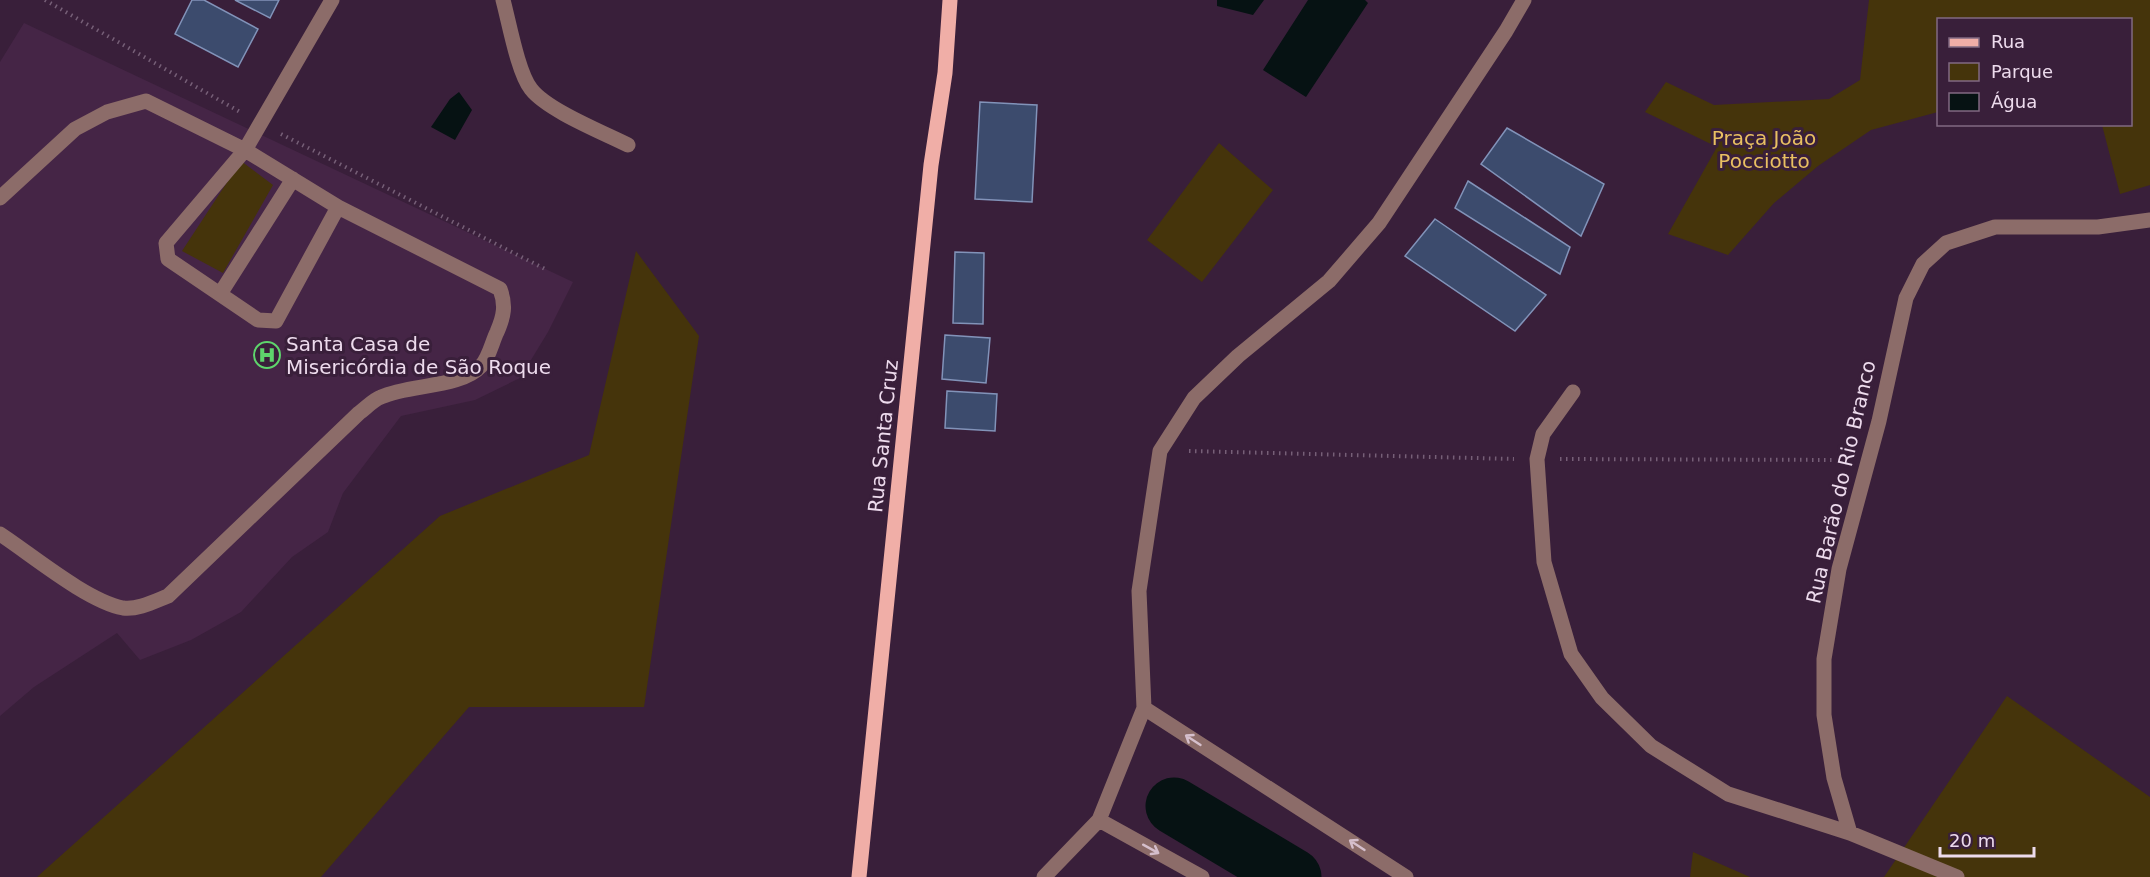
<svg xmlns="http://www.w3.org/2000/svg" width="2150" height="877" font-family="'DejaVu Sans',sans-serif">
	<rect width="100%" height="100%" fill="#391f3a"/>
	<path fill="#452546" d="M24,23L573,282L548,332L520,378L475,400L401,416L343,493L328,532L292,557L241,612L191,640L140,660L117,633L34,687L0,716V62Z"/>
	<path fill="#45340b" d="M1869,0H2150V185L2120,194L2102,125L2130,124V20H1938V112L1871,130L1818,166L1774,203L1728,255L1668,234L1717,147L1645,112L1666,82L1714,105L1829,99L1860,80Z
		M1219,143L1273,190L1202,282L1147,240Z
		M241,161L273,185L223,273L182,251Z
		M636,251L699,336L644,707H469L321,877H37L440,516L589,455Z
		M2007,696L2150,797V877H1884Z
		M1693,852L1750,877H1690Z"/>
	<path fill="#061213" d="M1217,0H1264L1253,15L1217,6Z
		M1308,0H1365L1368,3L1306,97L1263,70Z
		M459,92L472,110L455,140L431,127L450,99Z"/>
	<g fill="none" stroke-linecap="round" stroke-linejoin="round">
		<path stroke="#061213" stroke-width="57" d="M1174,806L1293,877"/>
	</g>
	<path fill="#3c4b6d" stroke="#8293b9" stroke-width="1.5" d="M192,0H204L258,29L238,67L175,34Z
		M235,0H279L270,18Z
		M980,102L1037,105L1032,202L975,199Z
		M1507,128L1604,184L1581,236L1481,164Z
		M1468,181L1570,247L1560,274L1455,208Z
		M1435,219L1546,295L1515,331L1405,256Z
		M955,252L984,253L983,324L953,323Z
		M945,335L990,338L986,383L942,379Z
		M947,391L997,394L995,431L945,428Z"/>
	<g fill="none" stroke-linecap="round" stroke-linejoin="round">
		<path stroke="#765f77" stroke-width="4" stroke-dasharray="1.5 4.5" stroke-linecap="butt" d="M45,0L240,112
			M281,134L545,269
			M1189,451L1514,459
			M1560,459L1844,460"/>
		<path stroke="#8c6c69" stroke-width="15" d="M503,0C509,22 518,73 531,89C547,110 602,132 628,145
			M0,198L75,129L107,112L146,101L245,150L166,243L168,259L258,320L276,321L338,207L245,150L332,0
			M220,294L293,179
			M1573,392L1543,434L1537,459L1544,562L1571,654L1602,698L1651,746L1728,794L1850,833L1957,877
			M0,534C32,555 87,601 123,608C138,610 155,601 168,596L359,413C366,408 373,400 381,397C409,384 461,388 481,366C489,358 492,342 497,332C504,316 506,305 500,289L338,207
			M1144,708L1406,877
			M1099,820L1202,877
			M1850,833L1834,778L1824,715V659L1839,569L1879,421L1906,298L1923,264L1946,243L1995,227H2098L2150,220
			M1044,877L1099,820L1144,708L1139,591L1160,451L1194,398L1238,356L1329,281L1379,223L1506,31L1524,0"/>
		<path stroke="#f0aea7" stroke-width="15" d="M859,877L931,165L945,73L950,0"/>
	</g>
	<defs><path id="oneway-shaft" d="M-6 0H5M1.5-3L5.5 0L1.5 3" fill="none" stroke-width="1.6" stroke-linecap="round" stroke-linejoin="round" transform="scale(1.5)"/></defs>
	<g stroke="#d5bfcc">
		<use href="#oneway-shaft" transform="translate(1193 740) rotate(-147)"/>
		<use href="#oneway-shaft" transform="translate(1357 845) rotate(-147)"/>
		<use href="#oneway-shaft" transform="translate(1151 849) rotate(29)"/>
	</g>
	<defs>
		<symbol id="hospital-ring" viewBox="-11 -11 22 22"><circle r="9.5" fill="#391f3a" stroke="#5ed56c" stroke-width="1.5"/><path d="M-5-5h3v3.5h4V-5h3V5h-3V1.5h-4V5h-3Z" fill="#5ed56c"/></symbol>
	</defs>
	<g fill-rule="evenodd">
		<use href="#hospital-ring" x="252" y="340" width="30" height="30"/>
	</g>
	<g text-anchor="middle" stroke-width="6" stroke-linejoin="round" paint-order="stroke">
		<g font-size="20" fill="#e9c062" stroke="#391f3a">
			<text x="1764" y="145">Praça João<tspan x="1764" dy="23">Pocciotto</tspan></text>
		</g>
		<g font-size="20" fill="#eddbed" stroke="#391f3a" text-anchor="start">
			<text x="286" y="351">Santa Casa de<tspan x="286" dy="23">Misericórdia de São Roque</tspan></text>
		</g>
		<g font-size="20" fill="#eddbed" stroke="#391f3a">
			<text transform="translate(883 436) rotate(-84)" y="7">Rua Santa Cruz</text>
			<text transform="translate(1841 482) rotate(-77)" y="7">Rua Barão do Rio Branco</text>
		</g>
	</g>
	<rect x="1937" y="18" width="195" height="108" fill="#391f3a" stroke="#816a82" stroke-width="1.5"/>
	<rect x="1949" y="38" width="30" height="9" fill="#f0aea7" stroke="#816a82" stroke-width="1.5"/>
	<text x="1991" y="48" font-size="18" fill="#eddbed">Rua</text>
	<rect x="1949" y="63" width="30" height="18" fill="#45340b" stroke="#816a82" stroke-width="1.5"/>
	<text x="1991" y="78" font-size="18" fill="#eddbed">Parque</text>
	<rect x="1949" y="93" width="30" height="18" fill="#061213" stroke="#816a82" stroke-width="1.5"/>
	<text x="1991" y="108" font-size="18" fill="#eddbed">Água</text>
	<path d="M1940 847v9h94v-9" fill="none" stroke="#eddbed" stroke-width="3"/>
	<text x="1949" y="847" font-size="18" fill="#eddbed" stroke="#391f3a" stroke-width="4.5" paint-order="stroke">20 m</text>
</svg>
